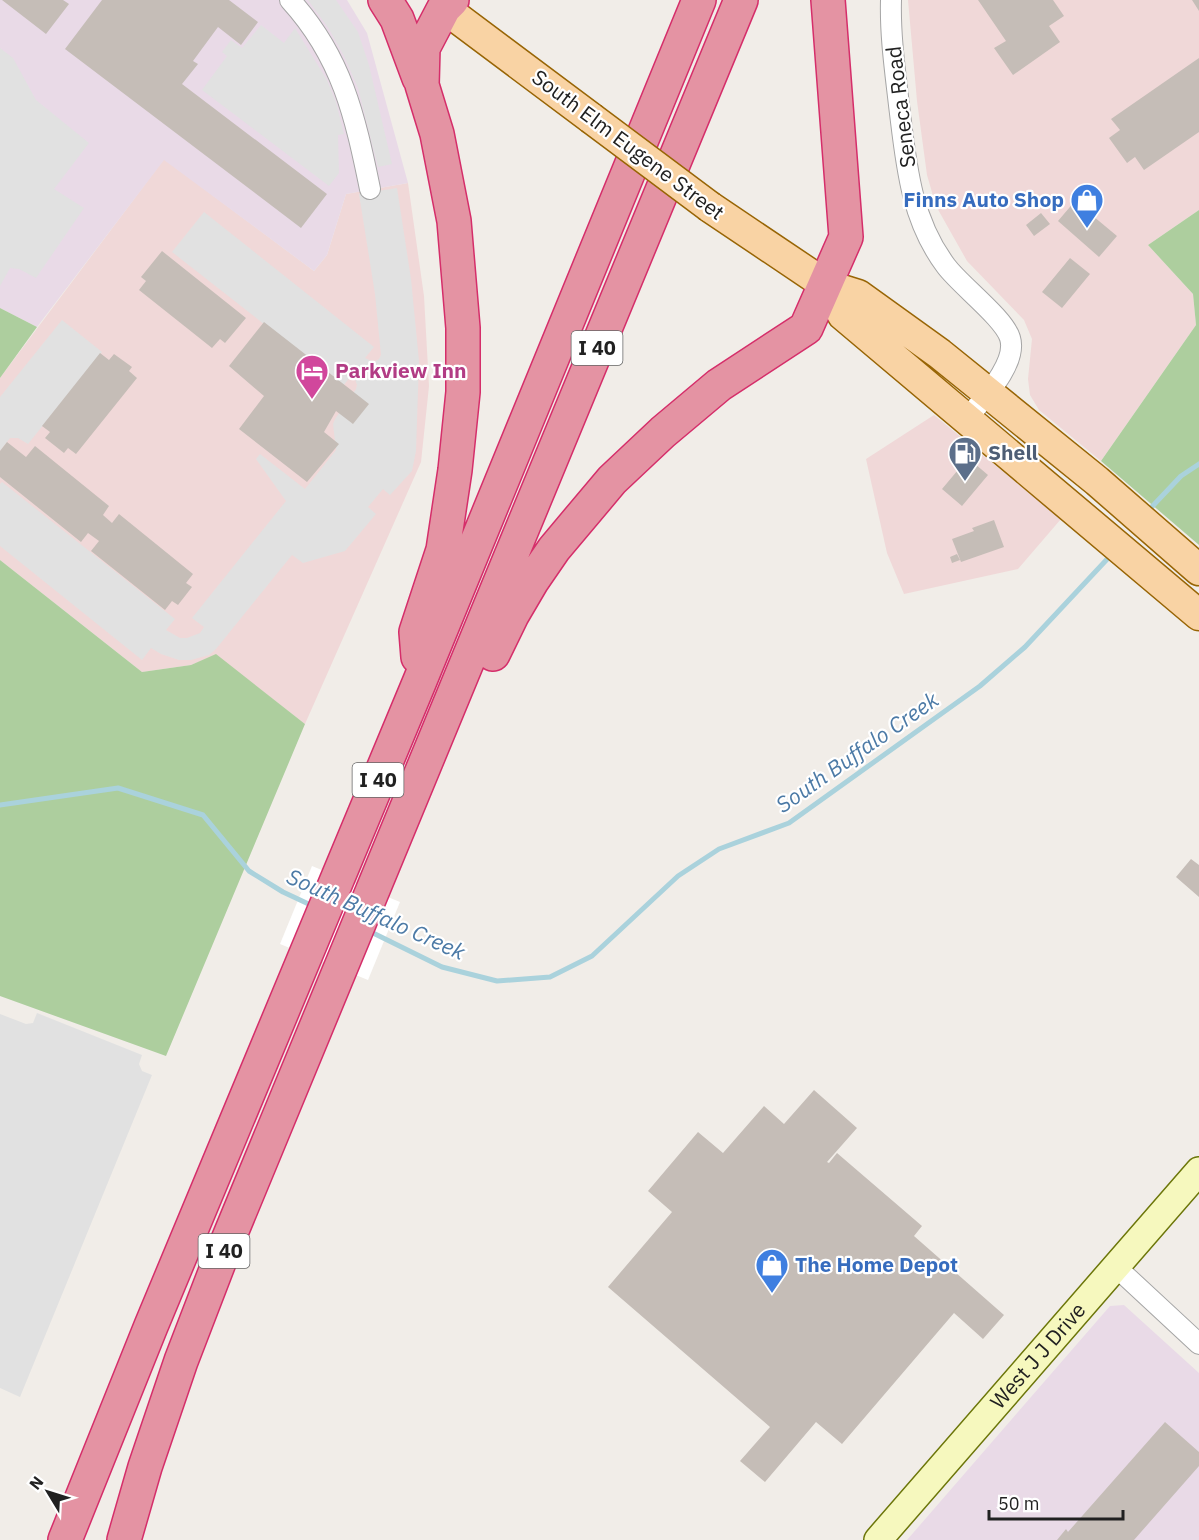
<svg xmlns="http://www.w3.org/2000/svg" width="1199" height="1540" font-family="'IBM Plex Sans',sans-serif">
	<rect width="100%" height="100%" fill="#f1ede8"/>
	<path fill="#f0d8d8" d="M908,0H1199V210L1148,245L1193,294L1196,325L1101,461L1039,410L1030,395L1028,379L1032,339L1024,320L967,261L936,206L927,175L917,101Z
		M164,159L314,271L327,255L346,194L408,183L424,296L429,386L421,462L305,724L216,655L191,665L142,672L0,560V378Z
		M934,415L1061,519L1018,569L904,594L887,553L866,459Z"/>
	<path fill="#e9dae7" d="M0,0H347L367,33L408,183L346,194L327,255L314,271L164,160L37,327L0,308Z
		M1124,1305L1199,1373V1540H907L1110,1306Z"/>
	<path fill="#adce9e" d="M1199,210V545L1101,461L1196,325L1193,294L1148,245Z
		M0,308L37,327L0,378Z
		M0,560L142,672L191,665L216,654L305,724L166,1056L0,996Z"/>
	<path fill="#e1e1e1" d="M308,0H336L358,32L369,65L392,164L378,167L358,88L344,56L329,29Z
		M261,25L284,43L295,28L327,80L336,102L344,134L338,135L339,173L329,186L202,90L227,56L222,52L231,40L242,48Z
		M0,48L13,58L36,100L89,143L54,189L84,208L36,278L19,269L10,268L0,286Z
		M397,188L411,279L419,361L416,451L412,471L390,495L383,489L368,507L376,514L345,551L303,563L292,555L216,649L209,655L191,660H179L161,654L151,648L142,660L0,546V484L2,482L175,619L166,630L180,638H187L200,633L204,627L192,618L286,501L256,459L260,454L305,489L336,450L333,424L335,419L356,389L357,385L355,379L351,376L343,386L172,252L204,212L374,347L365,358L374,362L379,359L381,355L375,294L359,194Z
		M62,320L102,352L28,444L18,438H10L0,451V397Z
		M37,1013L142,1055L139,1064L142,1071L152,1075L20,1397L0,1388V1014L26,1024L33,1023Z"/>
	<path fill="#fff" d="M312,866L400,902L368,980L280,944Z"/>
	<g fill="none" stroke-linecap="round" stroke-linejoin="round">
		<path stroke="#aad2dc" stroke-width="5" d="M1146,513L1181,476L1199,464
			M0,805L118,788L203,815L249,871L283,892L315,907
			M367,930L442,967L497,981L550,977L592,956L678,876L719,849L789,823L980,686L1025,647L1111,555"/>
	</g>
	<path fill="#c5bdb7" d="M2,0H63L69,4L46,34Z
		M102,0H229L258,22L241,45L218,27L193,61L198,64L182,84L327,194L301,228L65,49Z
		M978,0H1053L1064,16L1049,26L1060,42L1013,75L994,48L1006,41Z
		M1192,0H1199V11Z
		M1199,58V132L1144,170L1135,157L1127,163L1109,138L1120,130L1111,119Z
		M1075,201L1117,236L1099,257L1058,221Z
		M1041,213L1050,224L1034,236L1026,225Z
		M162,251L246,318L225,343L220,339L212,348L139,290L146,281L141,277Z
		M1070,258L1090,274L1062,308L1042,292Z
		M264,322L369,404L353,424L336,411L324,432L339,444L307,482L239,429L264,396L229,366Z
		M100,353L109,360L114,354L132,367L129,371L137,378L76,454L68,448L64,453L45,438L50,432L42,426Z
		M7,442L26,457L35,446L109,506L103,515L112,523L119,514L193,574L186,583L192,587L178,605L172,601L165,610L91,551L99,541L88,533L81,542L0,477V451Z
		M968,458L988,475L962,506L942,489Z
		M994,520L1004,547L961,562L952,539L974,531L972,528Z
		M957,554L960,560L952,563L950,557Z
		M1191,859L1199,865V897L1176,877Z
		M814,1090L857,1128L827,1162L829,1163L837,1153L922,1226L914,1236L1004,1315L983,1339L954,1313L842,1444L816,1422L765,1482L740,1461L770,1427L608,1287L672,1212L648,1191L698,1132L723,1153L764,1106L784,1124Z
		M1165,1422L1199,1452V1466L1134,1540H1057L1066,1529L1068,1532Z"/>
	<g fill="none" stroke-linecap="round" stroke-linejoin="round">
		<defs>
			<path id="street" d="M290,0C342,57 355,116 370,189
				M891,0C890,35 895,70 899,105C906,162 910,218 946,266C960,285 1004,318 1010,338C1018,364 981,401 966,420
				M1115,1266L1199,1344"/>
			<g id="secondary">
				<path id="s1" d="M878,1540L1199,1171"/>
			</g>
			<path id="primary" d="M444,8L591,118
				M710,207L826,285L858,295L940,354L1097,481L1199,570
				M826,285L843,315L1199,615"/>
			<path id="highway" d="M385,0L397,19L419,78
				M493,654L512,615L532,581L554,549L612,480L663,432L719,385L806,328L846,237L828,0
				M418,657L416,632L443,550L455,470L463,392V328L454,221L437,134L422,85L423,48L444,8L452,0
				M65,1540L151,1326L419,683L699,0
				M124,1540L145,1467L181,1361L221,1257L741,0"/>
		</defs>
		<use href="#street" stroke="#a5a5a5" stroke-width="22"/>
		<use href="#secondary" stroke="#6c7609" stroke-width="30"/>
		<use href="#primary" stroke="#986505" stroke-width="33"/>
		<use href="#highway" stroke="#d52e6a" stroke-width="36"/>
		<use href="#street" stroke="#fff" stroke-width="20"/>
		<use href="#secondary" stroke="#f6f8be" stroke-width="27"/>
		<use href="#primary" stroke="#f9d3a4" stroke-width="30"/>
		<use href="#highway" stroke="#e493a3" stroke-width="33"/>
		<defs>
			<path id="primary-bridge" d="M591,118L710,207"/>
		</defs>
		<use href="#primary-bridge" stroke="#986505" stroke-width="33" stroke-linecap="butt"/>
		<use href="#primary-bridge" stroke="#f9d3a4" stroke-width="30"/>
	</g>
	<defs>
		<symbol id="shop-pin" viewBox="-11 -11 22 30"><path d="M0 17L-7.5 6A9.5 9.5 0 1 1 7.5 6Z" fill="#3f7fe0" stroke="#fff"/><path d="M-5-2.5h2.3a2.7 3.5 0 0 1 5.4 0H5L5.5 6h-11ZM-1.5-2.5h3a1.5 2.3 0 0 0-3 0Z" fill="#fff"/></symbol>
		<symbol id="hotel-pin" viewBox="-11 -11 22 30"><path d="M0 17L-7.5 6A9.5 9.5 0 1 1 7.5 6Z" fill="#d1479c" stroke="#fff"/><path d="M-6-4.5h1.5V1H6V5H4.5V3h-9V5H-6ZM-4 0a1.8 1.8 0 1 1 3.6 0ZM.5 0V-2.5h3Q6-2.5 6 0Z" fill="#fff"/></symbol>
		<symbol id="fuel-pin" viewBox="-11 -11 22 30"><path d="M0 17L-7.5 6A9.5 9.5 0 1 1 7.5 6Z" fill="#5c6f8a" stroke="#fff"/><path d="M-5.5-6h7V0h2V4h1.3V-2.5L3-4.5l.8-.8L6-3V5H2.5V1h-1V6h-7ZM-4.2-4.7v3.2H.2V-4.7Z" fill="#fff"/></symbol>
	</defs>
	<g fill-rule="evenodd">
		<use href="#shop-pin" x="1068" y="181" width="38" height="52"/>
		<use href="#hotel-pin" x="293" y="352" width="38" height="52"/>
		<use href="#fuel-pin" x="946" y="434" width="38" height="52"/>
		<use href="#shop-pin" x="753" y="1246" width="38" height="52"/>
	</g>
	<g text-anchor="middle" stroke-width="4.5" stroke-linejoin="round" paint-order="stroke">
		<g fill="#fff" stroke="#646464" stroke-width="1.5">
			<rect x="571.5" y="331" width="51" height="34" rx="4.5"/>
			<rect x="352.5" y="763" width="51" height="34" rx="4.5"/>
			<rect x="198.5" y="1234" width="51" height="34" rx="4.5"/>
		</g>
		<g font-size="20" font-weight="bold" fill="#212121">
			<text x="597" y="355">I 40</text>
			<text x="378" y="787">I 40</text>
			<text x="224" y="1258">I 40</text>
		</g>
		<g font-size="21" fill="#212121" stroke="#fff">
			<text transform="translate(901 107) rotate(-97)" y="7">Seneca Road</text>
			<text transform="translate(628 145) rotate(37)" y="7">South Elm Eugene Street</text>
			<text dy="7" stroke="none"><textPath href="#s1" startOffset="244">West J J Drive</textPath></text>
		</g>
		<g font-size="21" font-weight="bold" fill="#366cbe" stroke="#fff" text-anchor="end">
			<text x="1064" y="207">Finns Auto Shop</text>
			<text x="795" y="1272" text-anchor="start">The Home Depot</text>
		</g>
		<g font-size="21" font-weight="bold" fill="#b23c85" stroke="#fff" text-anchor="start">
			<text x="335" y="378">Parkview Inn</text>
		</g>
		<g font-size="21" font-weight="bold" fill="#4e5e75" stroke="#fff" text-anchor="start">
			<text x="988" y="460">Shell</text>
		</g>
		<g font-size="22" font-style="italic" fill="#4c7aa6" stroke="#fff">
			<text transform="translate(857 752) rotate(-35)" y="8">South Buffalo Creek</text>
			<text transform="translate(376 914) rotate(24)" y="8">South Buffalo Creek</text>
		</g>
	</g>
	<g transform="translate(48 1492) rotate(308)" stroke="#ffffff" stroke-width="4.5" paint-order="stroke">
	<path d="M0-4.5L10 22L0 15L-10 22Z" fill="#212121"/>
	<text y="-9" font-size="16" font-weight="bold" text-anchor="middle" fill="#212121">N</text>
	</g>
	<path d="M989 1510v9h134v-9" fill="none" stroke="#212121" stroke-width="3"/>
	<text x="998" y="1510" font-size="18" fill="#212121" stroke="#ffffff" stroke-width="4.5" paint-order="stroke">50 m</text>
</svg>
